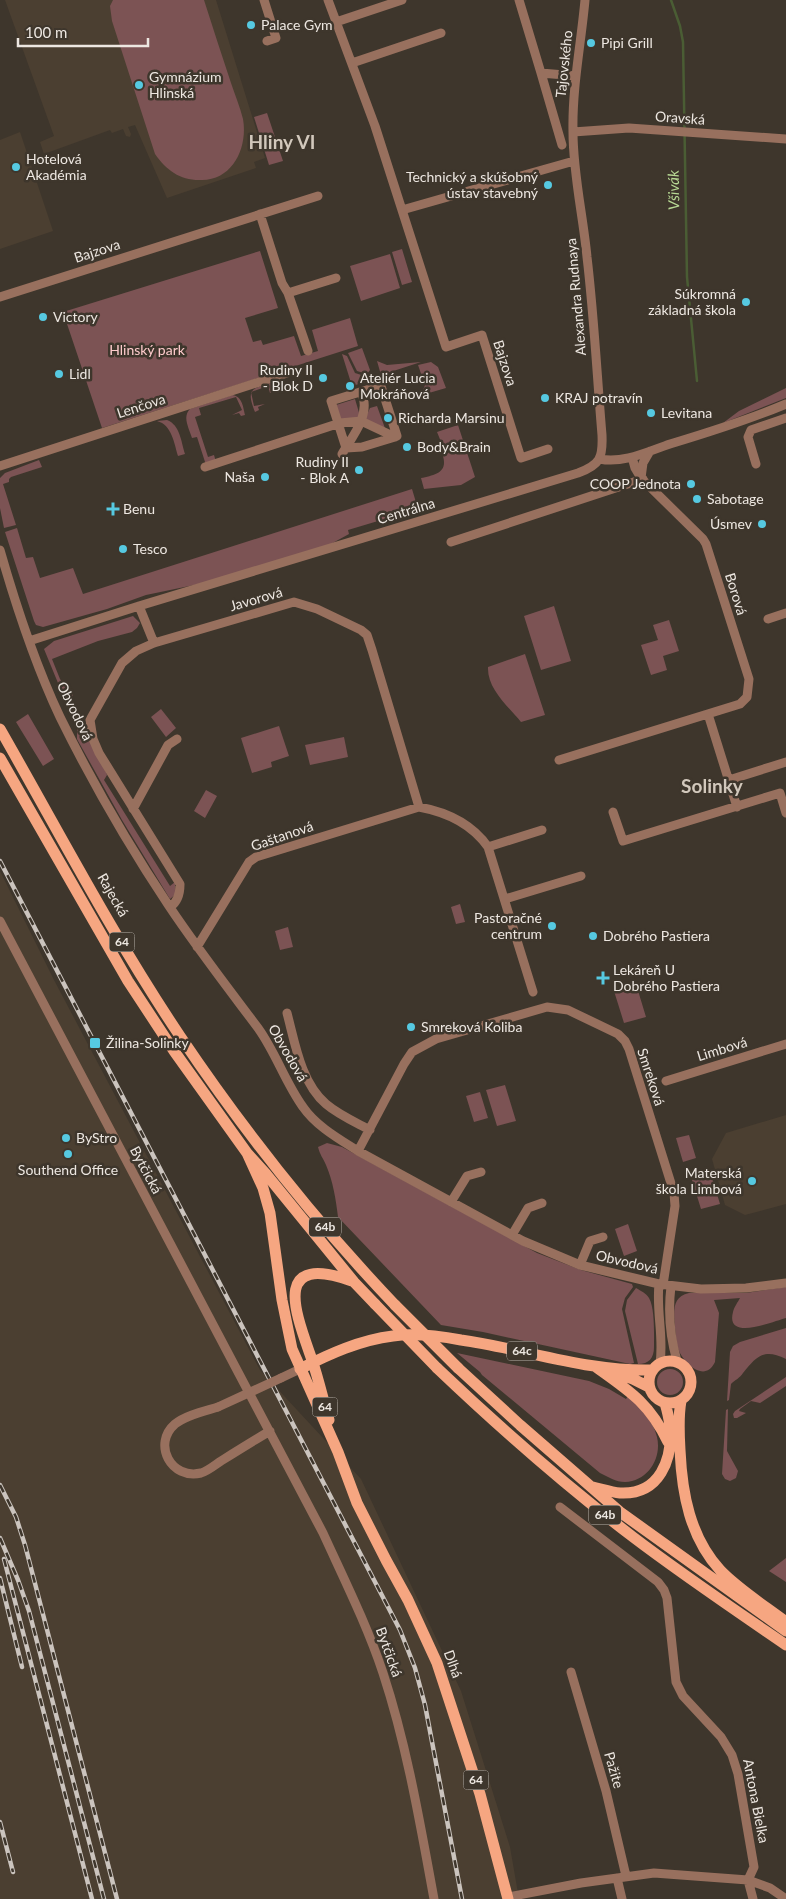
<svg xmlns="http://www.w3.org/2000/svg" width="786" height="1899" font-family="Lato,sans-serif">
	<rect width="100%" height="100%" fill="#3e362c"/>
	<path fill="#4b3f31" d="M5,0H216L265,158L254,162L256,168L167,198L135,125L128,127L131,134L130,137L126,136L123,129L112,133L110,130L44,154L40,142L54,136Z
		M20,132L53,231L0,249V140Z
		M0,871L54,980L260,1370L361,1479L461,1691L510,1847L519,1899H0Z
		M786,1115V1204L745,1215L725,1205L712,1159L726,1133Z"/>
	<path fill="#7c5354" d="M113,0H204C213,28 222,56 231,83C235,95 240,107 243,119C248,147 233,180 202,180C181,181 167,171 155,154L112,21L110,6Z
		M267,113L283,161L269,165L254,117Z
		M402,249L412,282L402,285L392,252Z
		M260,251L278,308L245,318L253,342L261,340L263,345L294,336L301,356L318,351L312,330L350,318L358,346L102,428L63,312Z
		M390,254L400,288L361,301L350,266Z
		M362,348L370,370L367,374L357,371L348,353Z
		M342,354L347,356L355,373L371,378L372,380L352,386Z
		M377,361L387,365L421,362L381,375Z
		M431,362L438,367L446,388L422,395V393L425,385L418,365Z
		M274,382L282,385L276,387V391L270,393L268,386L251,392L254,406L265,404L258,407L259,410L255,412C245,387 253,389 274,382Z
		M786,388V398L723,423L739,411Z
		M232,395C242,396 243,406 245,415L241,416L239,413L232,415L242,410L236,397L199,408L201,415L195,417L208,457L214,455L216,462L206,465L197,437L192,438C189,428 182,417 190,409Z
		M355,399L360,416L359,419L341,421L336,405Z
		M377,406L386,431L364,421L370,408Z
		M167,420C180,425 181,441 185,454L178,456C174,443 172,425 157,421Z
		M458,425L475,477L461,485L424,489L421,478C434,475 448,473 443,456L446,454L437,432Z
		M39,460L42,467L11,477L9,479V482L3,484L16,525L4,528L0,508V478L5,473Z
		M412,489L418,509L348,530L349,534L329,545L199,584L146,595L107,609L43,627L36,625L34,621L5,532L17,528L26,558L33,557L40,578L73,568L83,594Z
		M554,606L571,661L541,670L524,616Z
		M133,616L140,623L137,628L132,632L98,641L52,659L60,679L65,686L73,693V696L65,700L44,649L54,641Z
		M669,620L679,651L663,656L667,670L651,675L641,645L658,640L653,625Z
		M525,654L545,715L521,722C508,706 487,689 488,667Z
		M161,709L176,728L166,737L151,717Z
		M28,714L54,759L43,766L16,722Z
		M77,725L89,735L106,772L107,775L104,780L170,886L175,882V895L170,899L122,820L77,739Z
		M279,726L289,756L271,762L272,767L252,773L241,738Z
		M344,737L348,757L310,765L305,745Z
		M206,790L217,796L205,818L194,811Z
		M460,904L465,922L456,924L451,907Z
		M288,927L293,947L280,950L275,931Z
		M636,984L646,1017L624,1023L614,991Z
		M505,1085L516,1121L497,1126L486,1090Z
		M480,1092L488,1118L474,1122L466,1096Z
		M689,1135L696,1158L683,1162L676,1138Z
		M327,1143L342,1147L537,1253L581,1270L632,1284L633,1287L625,1298L622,1309L634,1363L630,1364L483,1332L441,1325L338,1217C336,1200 333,1181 326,1165C323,1158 320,1155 318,1147Z
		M711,1174L720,1204L701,1209L692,1180Z
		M628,1224L637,1251L624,1256L615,1229Z
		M786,1287V1318C774,1321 725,1342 733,1312C734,1307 738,1302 740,1298L714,1300L719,1313L715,1362C705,1383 685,1364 679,1351C676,1344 676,1335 675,1328C674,1313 671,1297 689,1293H746Z
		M636,1288C641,1291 646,1293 649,1298C655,1308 654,1335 654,1347C654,1358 649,1364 638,1364L625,1311L627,1300Z
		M786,1328V1359C764,1348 757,1356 743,1373C740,1378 735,1380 731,1384L729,1400L727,1401L730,1352L733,1346L740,1342Z
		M457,1353L589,1381L609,1389L626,1399L628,1396C640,1408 653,1420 657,1437C662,1458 648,1481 625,1482C616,1482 608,1477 600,1473L482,1375L480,1372Z
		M657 1382a13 13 0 1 1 26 0a13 13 0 1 1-26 0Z
		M786,1377V1386L760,1403L751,1401L740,1409L739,1411L746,1413L737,1418H734L733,1414L735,1411Z
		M728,1409L727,1451L738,1471L736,1478L730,1481L725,1479L722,1474L726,1410Z
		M786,1558V1582L769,1571Z"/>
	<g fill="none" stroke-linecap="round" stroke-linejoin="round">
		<path stroke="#4a5d34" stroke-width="2.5" d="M671,0L680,26L683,42L687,277L697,381"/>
		<path stroke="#98705e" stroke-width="9" d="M264,0L276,38L267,41
			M328,0L375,126L446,347L482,335L521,458L548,449
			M519,0L541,73L576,76
			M336,22L402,0
			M352,63L441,33
			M541,73L562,145
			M573,132L629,128L786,139
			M402,210L574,161
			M260,214L282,283L288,293L308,351
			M288,293L336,278
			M0,297L318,196
			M379,380L397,436
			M373,388L331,401L346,448L362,447L395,437
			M342,454C352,437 369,417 363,397L379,380
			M600,459C623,464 649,451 670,444C710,432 748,420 786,404
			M756,464L748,437L751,430L786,418
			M0,466L290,372
			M205,467L340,423L361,421L395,437L397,436
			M641,478L643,463L650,451
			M451,542L643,479
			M0,550C16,606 35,664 60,717C92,782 129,846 169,906C197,948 228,988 258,1028C276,1053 285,1082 303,1107C316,1126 339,1139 358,1151L523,1241L580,1265L659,1284L701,1289L746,1288L786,1283
			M139,606L154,643
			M768,619L786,613
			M29,641L139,606L578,473C600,465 603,458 602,435C597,376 594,316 587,257C583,215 573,174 573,132C572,88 581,44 585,0
			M708,714L737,807
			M559,760L740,704L747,697L749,679L706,544L703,539L641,478L635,468L632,457
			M729,780L786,762
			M133,809L168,745L177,739
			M613,812L623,841L780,793L786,813
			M488,847L542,830
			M505,899L581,876
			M170,907C178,902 180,894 180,884L99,753L93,739L90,720L122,663L136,651L154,643L294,602L317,609L361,630L367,635L372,650L419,807
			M0,921L323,1533C344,1579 367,1625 383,1673C407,1746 420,1823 434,1899
			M197,947L249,862L256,857L419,807C446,812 472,824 488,847L533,992
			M287,1013C295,1043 301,1083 326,1104C339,1115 355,1122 370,1130
			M666,1081L786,1044
			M358,1151L404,1064L412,1052L436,1039L547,1007L568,1010L618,1034L625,1041L629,1049L674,1193L675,1206L663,1285
			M451,1202L467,1176L481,1172
			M512,1235L528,1208L542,1203
			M580,1265L590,1241L603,1237
			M659,1284C656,1311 664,1337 660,1363
			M671,1286C668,1311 670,1337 677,1361
			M281,1378L300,1369
			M218,1407C205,1411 186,1415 175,1424C152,1444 171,1480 201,1473C208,1471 215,1465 221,1461C237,1451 253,1441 270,1431
			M560,1507L658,1582L664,1590L667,1598L676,1682L683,1696L721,1737L732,1755L738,1774L754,1867L748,1880L753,1899
			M571,1672L606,1791L626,1876
			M617,1878L622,1899
			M508,1897L581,1883L654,1873L748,1880L770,1888L786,1899"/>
		<path stroke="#f6a681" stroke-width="11" d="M0,729C59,832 114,938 180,1036C244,1131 316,1222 395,1305
			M0,758L128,981L174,1051L247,1153L266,1174L354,1282L375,1304
			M247,1153L263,1188L270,1213L282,1300L292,1349L338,1452L357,1503L386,1560L408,1600L437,1663L480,1794L508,1899
			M649 1382a21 21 0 1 1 42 0a21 21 0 1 1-42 0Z
			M596,1367C630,1391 650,1404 668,1442
			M437,1368C500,1428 565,1485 633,1537C683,1575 735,1610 786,1645
			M458,1368L520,1425L620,1512L786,1631
			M300,1369C329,1354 360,1340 393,1336C415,1333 439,1336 461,1340C525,1349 588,1372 653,1370
			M615,1373L633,1379L649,1387
			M681,1401C678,1417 679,1433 680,1450C682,1494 690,1537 720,1570C738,1589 765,1606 786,1622
			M329,1420C323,1400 319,1380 312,1360C296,1314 270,1252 352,1281
			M593,1487C602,1489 611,1492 620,1493C660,1495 673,1459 670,1426C669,1418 667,1410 665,1403"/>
		<defs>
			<path id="rail" d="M0,861L400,1630L415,1668L425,1705L462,1899
				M0,1485L16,1517L25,1545L117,1899
				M0,1538L18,1580L29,1611L104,1899
				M4,1559L92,1899
				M0,1578L22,1667
				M0,1822L13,1872"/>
		</defs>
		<use href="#rail" stroke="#cbc4be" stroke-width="4.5"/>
		<use href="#rail" stroke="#3e362c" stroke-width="2.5" stroke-dasharray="8" stroke-linecap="butt"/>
		<path stroke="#98705e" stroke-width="9" d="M218,1407L281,1378"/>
		<path stroke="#f6a681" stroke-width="11" d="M375,1304L437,1368
			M395,1305L458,1368"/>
	</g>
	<g fill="#56c9e1" stroke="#3e362c" stroke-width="2">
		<circle cx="251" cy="25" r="5"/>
		<circle cx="591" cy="43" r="5"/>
		<circle cx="139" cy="85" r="5"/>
		<circle cx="16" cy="167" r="5"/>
		<circle cx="548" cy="185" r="5"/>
		<circle cx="746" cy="302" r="5"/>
		<circle cx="43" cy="317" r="5"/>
		<circle cx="59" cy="374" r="5"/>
		<circle cx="323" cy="378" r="5"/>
		<circle cx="350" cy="386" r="5"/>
		<circle cx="545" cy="398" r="5"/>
		<circle cx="651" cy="413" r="5"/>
		<circle cx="388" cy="418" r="5"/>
		<circle cx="407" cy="447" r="5"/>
		<circle cx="359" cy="470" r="5"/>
		<circle cx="265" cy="477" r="5"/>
		<circle cx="691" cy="484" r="5"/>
		<circle cx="697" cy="499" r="5"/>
		<path d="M110.5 501.5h5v5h5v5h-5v5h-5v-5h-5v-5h5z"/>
		<circle cx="762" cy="524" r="5"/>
		<circle cx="123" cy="549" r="5"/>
		<circle cx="552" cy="926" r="5"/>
		<circle cx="593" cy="936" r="5"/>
		<path d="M600.5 970.5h5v5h5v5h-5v5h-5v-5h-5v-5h5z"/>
		<circle cx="411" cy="1027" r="5"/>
		<rect x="89" y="1037" width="12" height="12" rx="2.5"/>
		<circle cx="66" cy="1138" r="5"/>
		<circle cx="68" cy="1154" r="5"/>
		<circle cx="752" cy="1181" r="5"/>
	</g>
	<g text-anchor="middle" stroke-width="5" stroke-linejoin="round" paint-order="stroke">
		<g fill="#3e362c" stroke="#b8b2ab" stroke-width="1">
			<rect x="109.5" y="932.5" width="25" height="19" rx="4"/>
			<rect x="309" y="1217.5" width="32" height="19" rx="4"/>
			<rect x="507" y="1341.5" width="30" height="19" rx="4"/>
			<rect x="312.5" y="1397.5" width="25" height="19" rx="4"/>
			<rect x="589" y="1505.5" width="32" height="19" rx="4"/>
			<rect x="463.5" y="1770.5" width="25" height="19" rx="4"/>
		</g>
		<g font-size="12" font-weight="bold" fill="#ede7e1">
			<text x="122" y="946">64</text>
			<text x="325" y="1231">64b</text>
			<text x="522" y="1355">64c</text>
			<text x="325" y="1411">64</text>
			<text x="605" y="1519">64b</text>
			<text x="476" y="1784">64</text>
		</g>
		<g font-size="14" fill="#ede7e1" stroke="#3e362c" text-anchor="start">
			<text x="261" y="30">Palace Gym</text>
			<text x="601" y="48">Pipi Grill</text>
			<text x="149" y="82">Gymnázium<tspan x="149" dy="16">Hlinská</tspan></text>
			<text x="26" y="164">Hotelová<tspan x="26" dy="16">Akadémia</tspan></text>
			<text x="538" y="182" text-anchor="end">Technický a skúšobný<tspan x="538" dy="16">ústav stavebný</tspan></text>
			<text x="736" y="299" text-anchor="end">Súkromná<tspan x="736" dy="16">základná škola</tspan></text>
			<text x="53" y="322">Victory</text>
			<text x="313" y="375" text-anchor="end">Rudiny II<tspan x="313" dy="16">- Blok D</tspan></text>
			<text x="69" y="379">Lidl</text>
			<text x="360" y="383">Ateliér Lucia<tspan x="360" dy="16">Mokráňová</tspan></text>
			<text x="555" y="403">KRAJ potravín</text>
			<text x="661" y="418">Levitana</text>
			<text x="398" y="423">Richarda Marsinu</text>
			<text x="417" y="452">Body&amp;Brain</text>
			<text x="349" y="467" text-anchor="end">Rudiny II<tspan x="349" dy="16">- Blok A</tspan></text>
			<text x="255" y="482" text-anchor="end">Naša</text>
			<text x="681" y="489" text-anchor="end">COOP Jednota</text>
			<text x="707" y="504">Sabotage</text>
			<text x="123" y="514">Benu</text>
			<text x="752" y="529" text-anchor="end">Úsmev</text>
			<text x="133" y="554">Tesco</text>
			<text x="542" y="923" text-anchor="end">Pastoračné<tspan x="542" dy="16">centrum</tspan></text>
			<text x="603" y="941">Dobrého Pastiera</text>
			<text x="613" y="975">Lekáreň U<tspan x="613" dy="16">Dobrého Pastiera</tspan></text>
			<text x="421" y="1032">Smreková Koliba</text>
			<text x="106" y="1048">Žilina-Solinky</text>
			<text x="76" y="1143">ByStro</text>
			<text x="68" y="1175" text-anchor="middle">Southend Office</text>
			<text x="742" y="1178" text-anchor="end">Materská<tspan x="742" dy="16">škola Limbová</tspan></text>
		</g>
		<g font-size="14" fill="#ede7e1" stroke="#3e362c">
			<text transform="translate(564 64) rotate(-84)" y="5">Tajovského</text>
			<text transform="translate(680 118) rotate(4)" y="5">Oravská</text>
			<text transform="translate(97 251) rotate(-18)" y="5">Bajzova</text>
			<text transform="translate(576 297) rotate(-95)" y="5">Alexandra Rudnaya</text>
			<text transform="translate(505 363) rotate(72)" y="5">Bajzova</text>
			<text transform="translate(141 406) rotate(-18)" y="5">Lenčova</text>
			<text transform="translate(406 511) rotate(-17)" y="5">Centrálna</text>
			<text transform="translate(736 594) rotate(73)" y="5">Borová</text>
			<text transform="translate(256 599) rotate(-16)" y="5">Javorová</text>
			<text transform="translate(75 711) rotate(64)" y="5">Obvodová</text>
			<text transform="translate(282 836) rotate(-19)" y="5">Gaštanová</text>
			<text transform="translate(113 895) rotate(60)" y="5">Rajecká</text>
			<text transform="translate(722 1049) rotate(-17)" y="5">Limbová</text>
			<text transform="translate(288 1053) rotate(60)" y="5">Obvodová</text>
			<text transform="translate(651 1077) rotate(72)" y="5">Smreková</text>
			<text transform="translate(146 1170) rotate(62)" y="5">Bytčická</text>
			<text transform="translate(627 1262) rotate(13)" y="5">Obvodová</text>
			<text transform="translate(389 1652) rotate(70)" y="5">Bytčická</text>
			<text transform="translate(453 1664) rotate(70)" y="5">Dlhá</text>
			<text transform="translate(614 1770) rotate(74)" y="5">Pažite</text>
			<text transform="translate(756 1801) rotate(79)" y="5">Antona Bielka</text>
		</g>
		<g font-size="14" fill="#fecbcc" stroke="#3e362c">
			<text x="147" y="355">Hlinský park</text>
		</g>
		<g font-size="15" font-style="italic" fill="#b8d994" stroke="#3e362c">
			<text transform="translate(674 190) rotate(-91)" y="5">Všivák</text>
		</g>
		<g font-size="19" font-weight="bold" fill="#d2c8bc" stroke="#3e362c">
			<text x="282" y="149">Hliny VI</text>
			<text x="712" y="793">Solinky</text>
		</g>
	</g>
	<path d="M18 38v8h130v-8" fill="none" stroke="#ede7e1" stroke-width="2.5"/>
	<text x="25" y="38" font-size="15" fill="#ede7e1" stroke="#3e362c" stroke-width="4" paint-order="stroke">100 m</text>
</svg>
